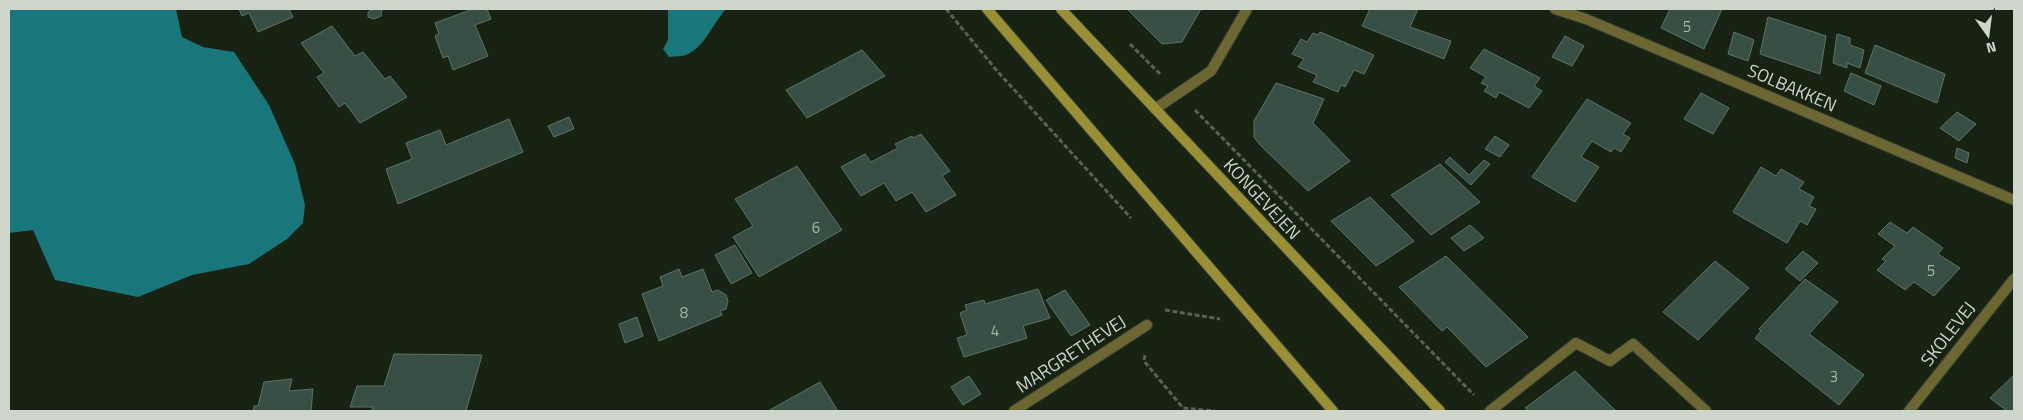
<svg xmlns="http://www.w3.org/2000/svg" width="2023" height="420" font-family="'Titillium Web',sans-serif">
	<rect width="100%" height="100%" fill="#182212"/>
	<path fill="#19767a" d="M9,9H176L182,37L203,47L234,52L269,105L295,164L305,205L303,223L287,239L249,264L192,275L138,297L55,280L33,230L9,233Z
		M668,9H726C714,22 705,46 688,54C683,57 675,56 669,57L663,49L668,40Z"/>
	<path fill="#374e44" stroke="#5b7369" d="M239,9H289L293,17L258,32L249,13L242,16Z
		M374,9L382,10L381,16L374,19L368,17V12Z
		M473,9H487L491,19L475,25L488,56L453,70L448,56L443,58L435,36L439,34L435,23Z
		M1127,9H1201L1182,42L1162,44Z
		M1370,9H1418L1410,27L1451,41L1444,59L1362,26Z
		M1670,9H1722L1704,49L1661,28Z
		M1768,17L1826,36L1820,74L1760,54Z
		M332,26L355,56L363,52L385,79L390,76L407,97L360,123L345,103L339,107L317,77L324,73L301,43Z
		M1320,32L1374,55L1364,74L1354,70L1345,87L1341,85L1338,92L1313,82L1317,75L1298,67L1304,59L1292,54L1301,39L1307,42L1313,33L1318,35Z
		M1734,32L1754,40L1748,61L1728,54Z
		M1837,34L1850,38V45L1864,50L1860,68L1847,63V68L1833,63Z
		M1565,36L1584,46L1572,66L1552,57Z
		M1875,45L1945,74L1937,103L1865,73Z
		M1484,49L1540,78L1534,86L1542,91L1529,108L1499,92L1496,98L1484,91L1488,86L1481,83L1486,77L1470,68Z
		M862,50L885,76L807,118L786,90Z
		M1851,73L1881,86L1874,105L1844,91Z
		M1276,83L1324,99L1313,123L1350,161L1308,191L1260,145L1254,137V121Z
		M1701,93L1729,108L1713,134L1684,119Z
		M1587,99L1631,123L1623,134L1630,138L1621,152L1614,148L1611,152L1592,141L1581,157L1599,167L1575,202L1532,177Z
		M1957,112L1976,124L1959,141L1940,128Z
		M569,117L574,129L554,137L548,126Z
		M509,119L523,152L398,204L386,169L412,159L406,143L440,130L446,145Z
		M921,134L950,171L942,176L956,195L926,212L912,192L896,201L884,183L861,196L841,167L865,154L871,162L898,148L895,144L912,136L913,138Z
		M1495,136L1509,145L1500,157L1485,149Z
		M1957,148L1969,153L1967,163L1955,158Z
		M1450,157L1469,175L1484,160L1490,164L1471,185L1445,162Z
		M1440,164L1480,202L1431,235L1391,195Z
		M797,166L842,230L759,277L733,237L753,226L735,199Z
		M1761,167L1776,176L1781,169L1804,182L1799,189L1814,197L1809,206L1816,209L1807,225L1800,221L1787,243L1733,212Z
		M1370,197L1414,241L1376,266L1331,221Z
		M1890,222L1907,233L1913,227L1943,248L1938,254L1960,268L1934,296L1914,282L1905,290L1877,270L1886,261L1882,259L1895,246L1878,234Z
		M1470,225L1484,238L1464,251L1451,238Z
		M735,245L752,273L731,284L715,255Z
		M1803,251L1818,263L1800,281L1785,269Z
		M1446,256L1528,337L1486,367L1447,327L1442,331L1399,287Z
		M1715,261L1749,288L1698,340L1663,312Z
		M679,269L682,277L703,269L712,292L718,290L726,295L728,301L726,309L720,311L722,315L659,341L642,294L663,286L660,277Z
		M1805,279L1838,302L1809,334L1864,375L1839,405L1755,338L1761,331L1759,329Z
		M1038,289L1050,318L1023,326L1027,338L964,357L957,338L967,335L960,313L967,310L965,305L984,300L985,304Z
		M1065,290L1090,325L1071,336L1046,300Z
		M637,317L643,336L625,343L619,324Z
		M394,354L482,355L466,411H372L373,407H350L357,386H384Z
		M1575,371L1616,411H1529L1525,408Z
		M2014,375V411H2007L1990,398Z
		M969,376L981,394L963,405L951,387Z
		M292,379L289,391L313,389L311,411H253L254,406H258L264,382Z
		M820,382L838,411H768Z"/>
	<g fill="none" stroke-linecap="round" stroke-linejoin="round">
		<defs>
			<path id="service" d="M1490,411L1576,343L1610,361L1633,344L1706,411"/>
			<path id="minor" d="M1555,9L1586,19L2014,200
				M1155,109L1211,71L1247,9
				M1014,411L1147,325
				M1909,411L2014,279"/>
			<path id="secondary" d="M987,9L1333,411
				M1061,9L1440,411"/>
		</defs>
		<use href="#service" stroke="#353f30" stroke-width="12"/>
		<use href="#minor" stroke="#353f30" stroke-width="12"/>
		<use href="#secondary" stroke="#353f30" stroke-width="12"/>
		<path stroke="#586153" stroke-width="3" stroke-dasharray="5 2.5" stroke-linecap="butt" d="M946,9L998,72L1131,218
			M1130,44L1161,75
			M1195,110L1474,395
			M1165,310L1220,319
			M1145,355L1144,361L1183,408L1215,411"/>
		<use href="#service" stroke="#6c6732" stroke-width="10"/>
		<use href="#minor" stroke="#6c6732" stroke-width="10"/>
		<use href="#secondary" stroke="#998f37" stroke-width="10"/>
	</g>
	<g text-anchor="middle" stroke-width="5" stroke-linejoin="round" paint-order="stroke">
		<g font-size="15" fill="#a8b4a9">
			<text x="1687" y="32">5</text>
			<text x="816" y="233">6</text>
			<text x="1931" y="276">5</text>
			<text x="684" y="318">8</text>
			<text x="995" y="336">4</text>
			<text x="1834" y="382">3</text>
		</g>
		<g font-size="18" fill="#ced6cb" stroke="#182212">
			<text transform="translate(1792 88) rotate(23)" y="6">SOLBAKKEN</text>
			<text transform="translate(1262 199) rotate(47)" y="6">KONGEVEJEN</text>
			<text transform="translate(1948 334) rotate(-52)" y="6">SKOLEVEJ</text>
			<text transform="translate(1071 354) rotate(-33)" y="6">MARGRETHEVEJ</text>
		</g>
	</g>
	<rect width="2023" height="420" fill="none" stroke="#ced6cb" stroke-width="20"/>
	<g transform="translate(1988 35) rotate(166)" stroke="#182212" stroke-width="4" paint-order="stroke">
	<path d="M0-4L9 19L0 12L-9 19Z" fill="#ced6cb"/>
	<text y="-8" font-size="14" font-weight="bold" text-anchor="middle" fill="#ced6cb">N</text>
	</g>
</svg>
